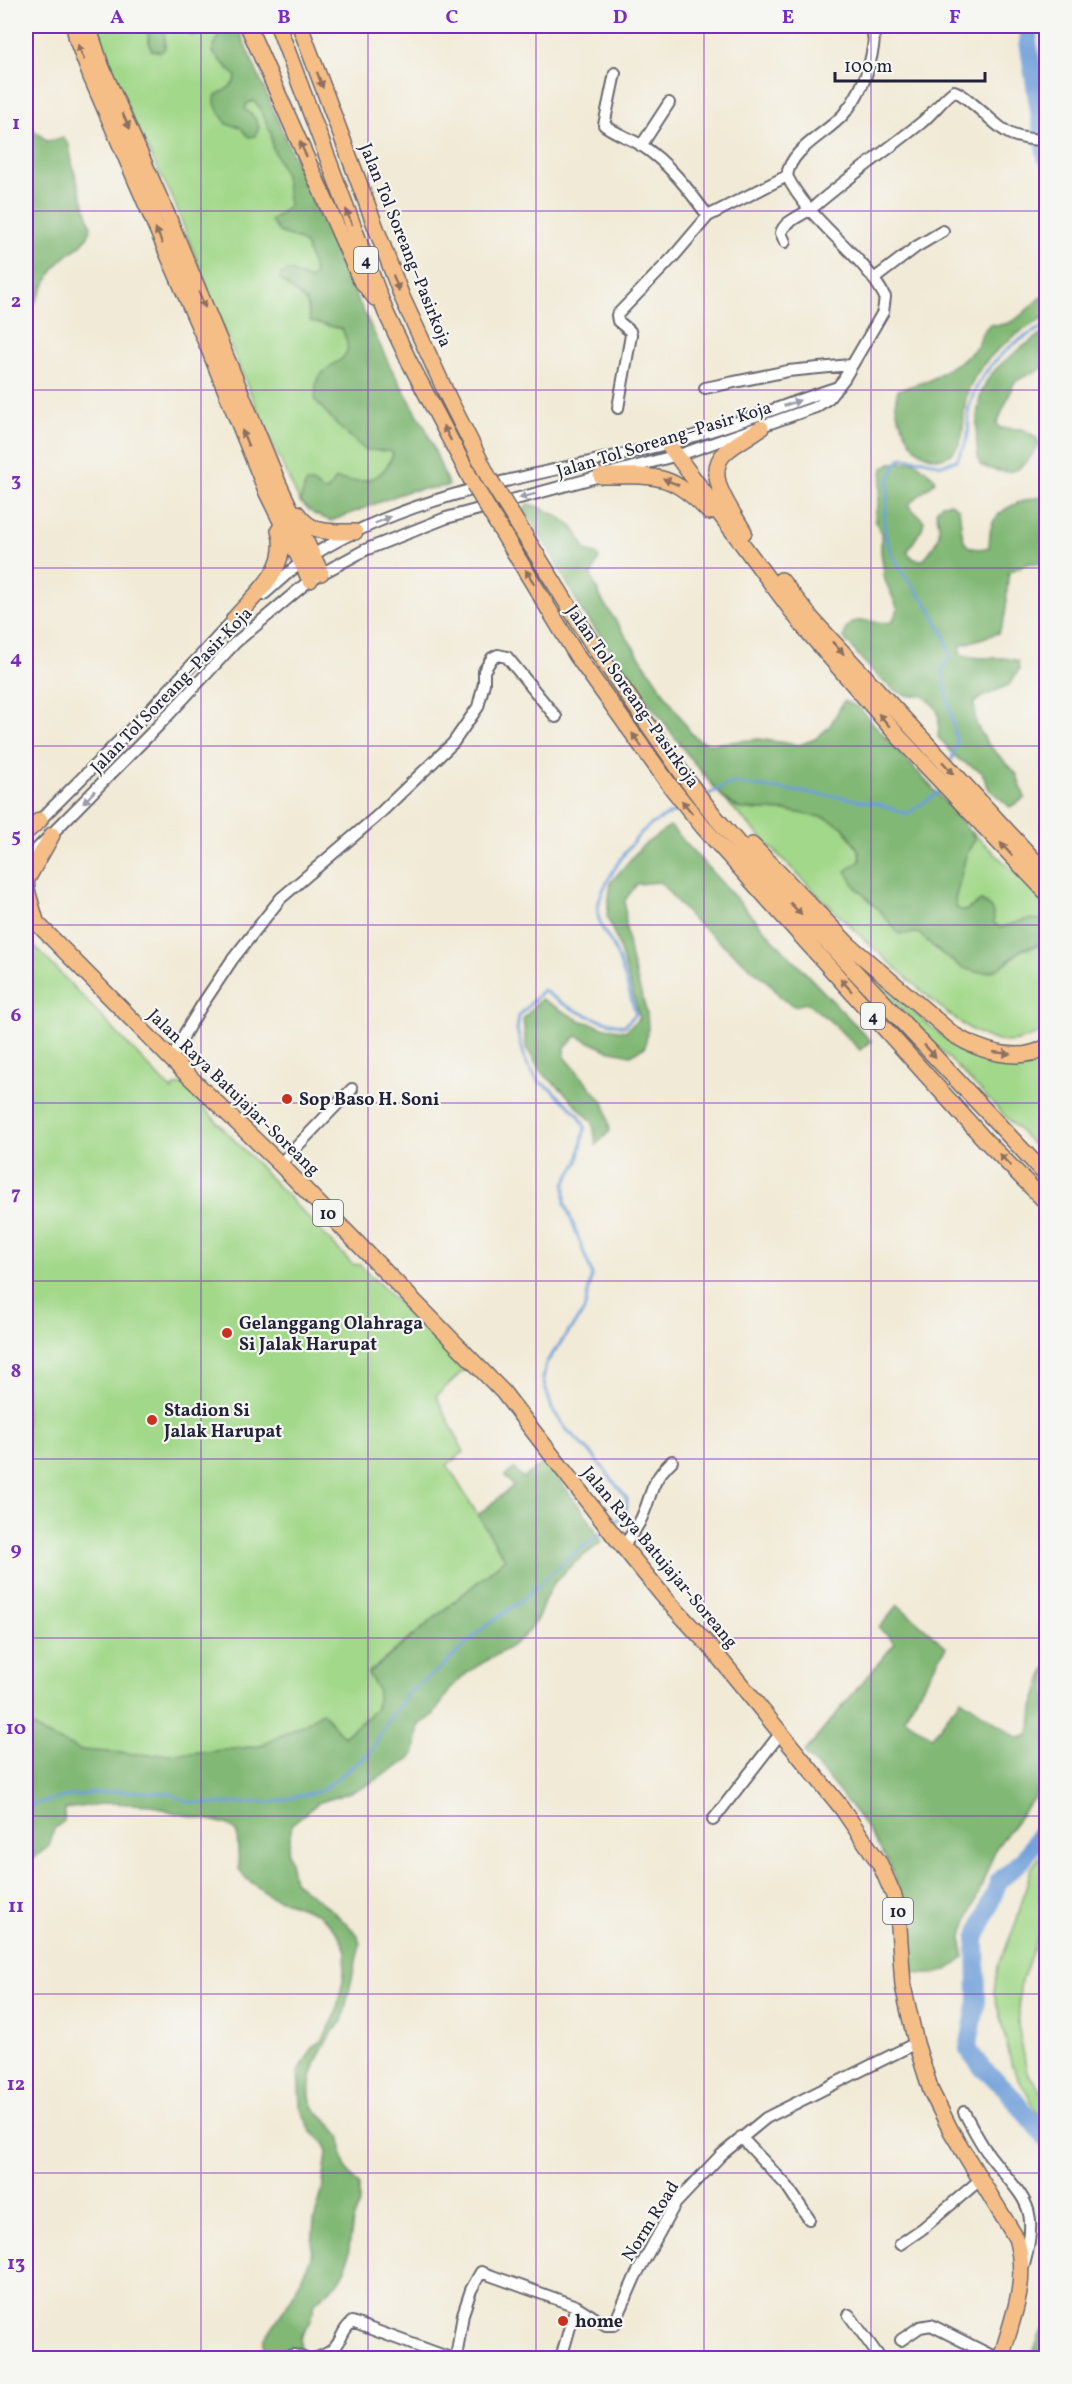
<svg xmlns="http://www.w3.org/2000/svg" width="1072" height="2384" font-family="Vollkorn,serif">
	<rect width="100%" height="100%" fill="#f6f6f2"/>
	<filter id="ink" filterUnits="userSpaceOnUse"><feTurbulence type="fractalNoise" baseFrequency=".0167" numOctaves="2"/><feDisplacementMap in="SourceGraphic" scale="12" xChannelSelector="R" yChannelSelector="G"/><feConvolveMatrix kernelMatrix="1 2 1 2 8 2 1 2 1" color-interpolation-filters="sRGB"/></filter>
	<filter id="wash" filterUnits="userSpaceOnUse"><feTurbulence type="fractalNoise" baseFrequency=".008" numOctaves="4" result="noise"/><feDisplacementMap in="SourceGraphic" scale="24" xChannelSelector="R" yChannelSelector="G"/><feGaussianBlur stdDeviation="1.35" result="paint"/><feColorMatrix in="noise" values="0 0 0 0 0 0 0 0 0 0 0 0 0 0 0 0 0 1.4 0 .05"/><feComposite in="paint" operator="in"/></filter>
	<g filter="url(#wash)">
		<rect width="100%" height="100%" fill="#f1ead6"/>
		<path fill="#a2d889" stroke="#627d62" stroke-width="1.5" d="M94,26H132L147,28L149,43L156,51L161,52L165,48L164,26H186V28L197,36L210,28L218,32L219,37L212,52L236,76C235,86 224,91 216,95L227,124L240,127L255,118L245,109L246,104L254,101L260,108L271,133L272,146L285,175L289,206L271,221L279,231L298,239L306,245L315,274L310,280L280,279L307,303L310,321L342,329L349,346L343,359L323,373L393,454C382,482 363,484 336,480L328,490L324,491L312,483L304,487V495L300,502L267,432L219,318L174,201L117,88Z
			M724,799L740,809L788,811L826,818L843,827L859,851L861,861L855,887C863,894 872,902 879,910C892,924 896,937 918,933L950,960L1007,963L1022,950L1041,945L1046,939V1029C1033,1037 1015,1044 999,1041C966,1034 931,999 906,977C842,921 783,860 724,799Z
			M971,831L1025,882L1046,906V922C1031,916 1016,922 1001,928L993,923C994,911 991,906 981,901L965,911L957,909L955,900L966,855L975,839Z
			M26,937L172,1091L175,1086L185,1083L201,1105L352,1264L360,1265L465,1369L436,1396L464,1452L447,1465L505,1559L368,1673L378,1690L376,1709L344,1737L322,1713L303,1725L260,1746L205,1752L150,1755L80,1750L44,1734L26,1721Z
			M883,985C912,1010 961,1060 1001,1063C1018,1064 1031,1061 1046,1056V1093L1042,1107L1046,1158L880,988Z
			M1046,1847V1902L1040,1930L1020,1986L1018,2025L1027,2072L1046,2097V2128L1012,2067L994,1992L998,1966L1016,1923L1031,1869Z"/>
		<path fill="#81b875" stroke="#526d58" stroke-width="1.5" d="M132,26H164L165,48L161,52L151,50L147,28Z
			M186,26H237L333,248L390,366L426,429L449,486L408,491L331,521L314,514L300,502L306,483H312L324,491L328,490L336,479C363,484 383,482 393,454L390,451L365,450L339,427L315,400C316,394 315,386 317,381C329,357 360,365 342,329L310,321L307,302L280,279L281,274L290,271L310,280L315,274L306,245L298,239L279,232L271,221L289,206L285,175L272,146L271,133L260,108L254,101L246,104L245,109L255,118L259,128L255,136L249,137L240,127L227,124C221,115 212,106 216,95C224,91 235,86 236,76L212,52L218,37V32L210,28L197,36H190Z
			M26,123L47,141L63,138L69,145L73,168L91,226C89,245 70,250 58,264C45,280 38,301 26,317Z
			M1046,293V317C1014,333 970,365 965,404C962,421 967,438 953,452C939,466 915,453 908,437C900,420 892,410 898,390L930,380L964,359L978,346L982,333L990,324C1016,330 1028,305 1046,293Z
			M1046,332V365C1036,375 1024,374 1014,383L997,424L1000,428L1023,429L1036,437L1039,445C1021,473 1011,478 980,465C976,451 976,438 977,423C978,388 987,373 1015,353C1025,345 1035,338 1046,332Z
			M915,461L935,478V482L908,505L924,521L922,529L907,552L914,559L923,560C939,540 943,537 936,511L942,504L951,503L959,509C963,532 958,556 989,547C990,538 989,527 995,519C1005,505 1030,497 1046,497V564L1029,563L1009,572C1005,593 1010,613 998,633L961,645L960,654C979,662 999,654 1018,661L1019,670L1009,685L982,697L974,703L976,724L987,743L1016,773L1025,798L1010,807L989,789L982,772L958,759L938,737C940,714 941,709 922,695C894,704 860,657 844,638C846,609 876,626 892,622L898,609L885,580L881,552V533L876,523L875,514L878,505L883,468L891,463Z
			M527,504C540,506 566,518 574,529C579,535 582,544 586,551L596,554L599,558L591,576L603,602L691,733L699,740L711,744L759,739L799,745L815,739L829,727L844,701L858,707L958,816L975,839L966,855L955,900L957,909L965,911L981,901C991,906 994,911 994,923L1001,928C1016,922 1031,916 1046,922V939C1039,947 1030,945 1021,950C1012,956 1006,965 995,970C966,981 938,950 918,933L899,934L881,912L855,886L846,871L860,861L859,851L849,835L843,827L826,818L788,811L740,809L724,799L690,758L582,611L548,548L524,510Z
			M670,826L774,940L871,1041L860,1050L829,1020L807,1003L794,1006L782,999L770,984L690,917L660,882L637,884L625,900L626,927L631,959L647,1014L648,1028L645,1047L631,1055L607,1050L577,1036L565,1047V1057L605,1104L610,1131L596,1145L593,1123L563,1091L541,1072L526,1047L523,1019L541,999L579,1020L606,1028L625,1031L640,1018L618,944L607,916L611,882L641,847Z
			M545,1462L589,1519L602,1542C582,1557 557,1573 546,1597C541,1609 539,1619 530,1630C510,1653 476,1661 455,1684C441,1698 439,1717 419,1724L415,1752L409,1760L362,1788L318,1803L292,1824L288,1852L294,1881L334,1912L357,1934L360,1944L342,2022C324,2037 299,2087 315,2109C322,2119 334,2125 340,2136C342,2140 342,2144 342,2149C342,2165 349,2174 359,2185V2204L353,2221L346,2269L337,2283L315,2303L310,2323L300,2338L301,2351L314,2358H263L264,2340L291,2299L311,2258L314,2221L322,2191L327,2153L325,2144L312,2132L303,2114L300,2105L298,2072L314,2046L322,2041L335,2017L343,1981L346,1951L338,1934L319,1914L270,1896L244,1877L239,1869L237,1833L227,1824L172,1812L153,1805L109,1803L65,1809L64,1821L54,1829L49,1846L34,1858L26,1856V1721L44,1734L80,1750L150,1755L205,1752L260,1746L303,1725L322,1712L344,1737L376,1709L378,1690L368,1674L505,1559L478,1515L513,1486L505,1476L514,1469L523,1478Z
			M898,1605L946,1647L904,1718L932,1737L961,1699L1018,1738L1027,1736L1031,1728L1033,1708L1046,1667V1777L1032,1800L996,1848L961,1939L965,1957C949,1972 934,1978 913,1972L895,1879L888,1861L860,1818L826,1776L804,1753L895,1643L879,1628Z
			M1046,2328V2358H1031L1040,2335Z"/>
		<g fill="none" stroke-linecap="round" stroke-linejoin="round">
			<path stroke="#6f9fd9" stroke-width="3" d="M951,761L957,744L942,670L950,655L944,634L927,604L902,572L889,548L885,533L884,518L887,502L888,483L895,466L901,458L924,460L942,465L957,460C960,453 965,446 967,439C970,429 967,417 969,407C979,369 1012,340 1046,326
				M705,796L732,783L840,797L878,804L907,814L942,790
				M612,1526L626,1511L627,1499L592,1454L567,1430L552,1409L543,1379L546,1363L584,1311L592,1274L565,1203V1183L578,1162L585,1127L579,1115L552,1090L538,1081L526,1062L517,1030L519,1016L543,990C569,1010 592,1019 624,1026L636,1014C629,992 623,968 614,948C608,936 597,924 598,910C598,889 626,850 640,834C651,822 669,815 683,808
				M26,1806L69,1796L117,1791L169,1793L188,1802L217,1804L274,1802L321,1791L370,1753L388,1721L410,1691L441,1668L482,1629L521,1601L567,1559L604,1531"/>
			<path stroke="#6f9fd9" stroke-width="18" d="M1030,26L1028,41L1046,157
				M1046,1825L1023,1860L999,1881L976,1939L977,2001L968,2049L983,2069L1005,2088L1046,2139"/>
		</g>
	</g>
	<g filter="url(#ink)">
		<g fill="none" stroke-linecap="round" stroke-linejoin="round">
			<defs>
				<path id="minor" d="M615,73L604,125C615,133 629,138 641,145C669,163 688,189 708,216
					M641,146L669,103
					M785,242L781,233C784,220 807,214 816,205C850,176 886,151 921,123C933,113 942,100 954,91C961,93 967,99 973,104C1004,129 1003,139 1046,140
					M874,279L916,247L943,231
					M705,388L788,371L850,365
					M618,408L631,335L630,331L618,321L617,315L674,256L708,216L787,176
					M263,595C276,584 288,572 301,563C405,491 547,475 666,444C725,429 781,406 838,387
					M35,825L152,708L239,614
					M26,860L159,725L235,643L310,580L365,550L446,518L685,453L816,407L829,398L844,379L883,312L885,297C861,251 810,223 787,176C790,149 826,134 843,115C856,100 865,82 870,62C873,48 876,39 871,26
					M172,1060L185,1033L202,1005L232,960L281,898L376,817L453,743L478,707L484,683V671L492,658L498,655L507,657L556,717
					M280,1164L352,1089
					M623,1547C628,1539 634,1532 639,1523C653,1497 647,1485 672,1461
					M713,1820L780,1734
					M964,2112C972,2127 980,2143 990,2156C1025,2201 1040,2205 1024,2265
					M741,2137L787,2186L809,2219
					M900,2244L922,2229L981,2179
					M849,2315L880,2358
					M901,2340L920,2327L931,2325L996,2358
					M279,2358L294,2355L304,2358
					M317,2358C347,2346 335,2337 352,2322L450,2358
					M456,2358L463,2314L471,2290L481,2272L576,2306L606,2325H614L635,2277L675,2204L721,2155L766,2118L916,2043
					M561,2358L576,2306"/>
				<path id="highway" d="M74,26L77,40L91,77L208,347L267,493L310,580
					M88,26L102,68L169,219L279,485L321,573
					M248,26L360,279L375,298
					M278,26L386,313L409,361L474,485
					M300,26L402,297L449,399L489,478
					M668,444L803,626L899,737L1046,892
					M601,476C655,476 670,471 709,512
					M297,513C312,535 331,532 355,532
					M512,515L594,647L686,779L716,818L783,895L1046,1175
					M496,522L577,656L671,787L703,827L984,1139L1046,1202
					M744,532C733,511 701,474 726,452C736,443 750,436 761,428
					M781,580L812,619L1046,873
					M234,619C256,593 291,568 279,530
					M26,832L40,820
					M752,845L849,945L954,1035C980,1051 1019,1064 1046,1047
					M26,912L172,1060L280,1164L503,1392L612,1533L664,1597L712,1649L841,1807L880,1864L894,1896L898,1913L903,1986L916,2043L931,2091L951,2131L1016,2238C1029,2282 1013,2316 1001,2358
					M36,921L27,890L26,881L52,835"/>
			</defs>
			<use href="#minor" stroke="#6a6871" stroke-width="14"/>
			<use href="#highway" stroke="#6a6871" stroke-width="18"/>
			<use href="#minor" stroke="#fff" stroke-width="10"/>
			<use href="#highway" stroke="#f6be87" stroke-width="15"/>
			<defs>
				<path id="highway-bridge" d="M489,478L512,515
					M474,485L496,522"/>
			</defs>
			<use href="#highway-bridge" stroke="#6a6871" stroke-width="18" stroke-linecap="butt"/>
			<use href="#highway-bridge" stroke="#f6be87" stroke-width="15"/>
		</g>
		<defs><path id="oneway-solid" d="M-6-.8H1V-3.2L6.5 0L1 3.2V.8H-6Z" transform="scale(1.5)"/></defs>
		<g fill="#8c7061">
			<use href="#oneway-solid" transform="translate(81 52) rotate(-111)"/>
			<use href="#oneway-solid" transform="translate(320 80) rotate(70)"/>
			<use href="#oneway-solid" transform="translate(126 121) rotate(66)"/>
			<use href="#oneway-solid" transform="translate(303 149) rotate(-114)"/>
			<use href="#oneway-solid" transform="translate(349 217) rotate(-111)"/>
			<use href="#oneway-solid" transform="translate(159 236) rotate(-114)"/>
			<use href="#oneway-solid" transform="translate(396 283) rotate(70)"/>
			<use href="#oneway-solid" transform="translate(202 300) rotate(68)"/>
			<use href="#oneway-solid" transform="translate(447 433) rotate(-118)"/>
			<use href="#oneway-solid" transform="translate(245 438) rotate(-112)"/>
			<use href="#oneway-solid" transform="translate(671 482) rotate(-157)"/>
			<use href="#oneway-solid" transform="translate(530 577) rotate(-121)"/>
			<use href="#oneway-solid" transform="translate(838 648) rotate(47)"/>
			<use href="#oneway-solid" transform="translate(884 720) rotate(-131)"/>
			<use href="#oneway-solid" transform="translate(637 740) rotate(-126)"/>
			<use href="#oneway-solid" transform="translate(948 768) rotate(48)"/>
			<use href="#oneway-solid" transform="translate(687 807) rotate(-129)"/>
			<use href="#oneway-solid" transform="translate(1006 849) rotate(-133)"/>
			<use href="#oneway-solid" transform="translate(796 909) rotate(47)"/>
			<use href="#oneway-solid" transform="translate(846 985) rotate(-132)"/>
			<use href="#oneway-solid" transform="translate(930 1051) rotate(47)"/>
			<use href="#oneway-solid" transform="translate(1002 1053) rotate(6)"/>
			<use href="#oneway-solid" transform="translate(1005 1160) rotate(-135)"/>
		</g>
		<g fill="#9c9ca7">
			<use href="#oneway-solid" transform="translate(792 403) rotate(-19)"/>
			<use href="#oneway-solid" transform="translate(527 496) rotate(166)"/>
			<use href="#oneway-solid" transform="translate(383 520) rotate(-23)"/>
			<use href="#oneway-solid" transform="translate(89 797) rotate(134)"/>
		</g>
	</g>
	<path fill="none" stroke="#7b2cbf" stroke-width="1.5" stroke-opacity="0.55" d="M201,26V2358M368,26V2358M536,26V2358M704,26V2358M871,26V2358M26,211H1046M26,390H1046M26,568H1046M26,746H1046M26,925H1046M26,1103H1046M26,1281H1046M26,1459H1046M26,1638H1046M26,1816H1046M26,1994H1046M26,2173H1046"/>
	<g fill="#c8321e" stroke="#f6f6f2" stroke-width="2">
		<circle cx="287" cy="1099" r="6"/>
		<circle cx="227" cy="1333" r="6"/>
		<circle cx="152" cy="1420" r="6"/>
		<circle cx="563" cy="2321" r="6"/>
	</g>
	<g text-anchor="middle" stroke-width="4.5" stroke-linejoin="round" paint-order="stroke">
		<g fill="#f6f6f2" stroke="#626272" stroke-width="1.5">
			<rect x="354" y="247" width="24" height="26" rx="4.5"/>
			<rect x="861" y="1003" width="24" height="26" rx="4.5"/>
			<rect x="313" y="1200" width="30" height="26" rx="4.5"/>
			<rect x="883" y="1898" width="30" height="26" rx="4.5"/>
		</g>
		<g font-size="16" font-weight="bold" fill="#22223b">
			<text x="366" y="266">4</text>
			<text x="873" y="1022">4</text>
			<text x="328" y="1219">10</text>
			<text x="898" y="1917">10</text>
		</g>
		<g font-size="18" fill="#22223b" stroke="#f6f6f2">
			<text transform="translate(406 245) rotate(68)" y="6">Jalan Tol Soreang–Pasirkoja</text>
			<text transform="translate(664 439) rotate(-17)" y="6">Jalan Tol Soreang–Pasir Koja</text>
			<text transform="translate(171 690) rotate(-46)" y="6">Jalan Tol Soreang–Pasir Koja</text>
			<text transform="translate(633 696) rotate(55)" y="6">Jalan Tol Soreang–Pasirkoja</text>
			<text transform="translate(234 1092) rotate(44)" y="6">Jalan Raya Batujajar-Soreang</text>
			<text transform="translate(660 1557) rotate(50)" y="6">Jalan Raya Batujajar-Soreang</text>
			<text transform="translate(650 2221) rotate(-58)" y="6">Norm Road</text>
		</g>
		<g font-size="18" font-weight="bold" fill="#22223b" stroke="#f6f6f2" text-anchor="start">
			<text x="299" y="1105">Sop Baso H. Soni</text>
			<text x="239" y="1329">Gelanggang Olahraga<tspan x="239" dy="21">Si Jalak Harupat</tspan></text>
			<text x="164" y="1416">Stadion Si<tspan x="164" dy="21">Jalak Harupat</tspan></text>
			<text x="575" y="2327">home</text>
		</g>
	</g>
	<rect width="1072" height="2384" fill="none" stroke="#f6f6f2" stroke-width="66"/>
	<path d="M835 72v9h150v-9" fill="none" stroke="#22223b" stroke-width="3"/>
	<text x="844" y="72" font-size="18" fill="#22223b" stroke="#f6f6f2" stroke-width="4.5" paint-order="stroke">100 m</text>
	<rect x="33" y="33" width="1006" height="2318" fill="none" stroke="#7b2cbf" stroke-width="2"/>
	<g font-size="20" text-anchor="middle" font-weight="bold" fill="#7b2cbf">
		<text x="117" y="23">A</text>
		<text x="284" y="23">B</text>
		<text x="452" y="23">C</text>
		<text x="620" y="23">D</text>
		<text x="788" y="23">E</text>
		<text x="955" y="23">F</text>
		<text x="16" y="129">1</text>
		<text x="16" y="307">2</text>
		<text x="16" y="486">3</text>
		<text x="16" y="664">4</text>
		<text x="16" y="842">5</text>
		<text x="16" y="1021">6</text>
		<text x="16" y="1199">7</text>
		<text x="16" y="1377">8</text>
		<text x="16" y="1555">9</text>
		<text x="16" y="1734">10</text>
		<text x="16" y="1912">11</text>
		<text x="16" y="2090">12</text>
		<text x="16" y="2269">13</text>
	</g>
</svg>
